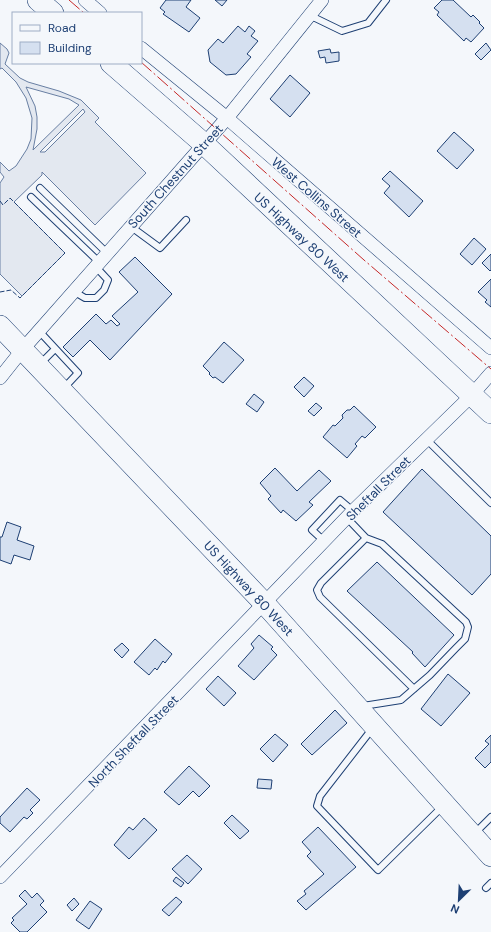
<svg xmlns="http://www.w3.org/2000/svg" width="491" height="932" font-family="'DM Sans',sans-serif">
	<rect width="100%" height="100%" fill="#f4f7fb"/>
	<path fill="#e3e8f0" stroke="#687fa3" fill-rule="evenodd" d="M0,43L7,49L9,53L5,64L20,78L28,82L59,91L81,100L99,118L95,122L146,173L95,225L42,172V175L14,202L65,253L22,296L0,274V183L4,177L0,172V162L9,171L16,166L27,149L31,139L32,118L26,98L16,82L2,68L0,69ZM26,87L69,99L79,105L33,150L37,129V117L35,106ZM83,109L85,112L45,152H40Z"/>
	<path fill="#d5e0f0" stroke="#1d3f73" d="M166,0H191L186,7L200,18L189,32L163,14L165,12L160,8Z
		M215,0H227L222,6Z
		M442,0H453L471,17L473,15L480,22L479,23L484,28L471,42L466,38L464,41L437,15L439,12L434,8Z
		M238,26L245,32L249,26L255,31L251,36L258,41L247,54L251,57L236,74L226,75L210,62L208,50L218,39L223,43Z
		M486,43L491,50L481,60L475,54Z
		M330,49L331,53L339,52V61L326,63L325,57L320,58L318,51Z
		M290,75L310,93L290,117L270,99Z
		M454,132L474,150L457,169L437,151Z
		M390,171L423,201L409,217L384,193L390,186L382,179Z
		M474,238L486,249L472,265L460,254Z
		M491,254V270L490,271L482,263Z
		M135,257L172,294L110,360L90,340L73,357L63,347L96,314L106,324L111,320L117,326L120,324L112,316L138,292L119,272Z
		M491,279V307L485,302L487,300L478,292Z
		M224,342L244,360L223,383L215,377L213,378L209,374L210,373L203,366Z
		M304,377L314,386L304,397L294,387Z
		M254,394L264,402L257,412L246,404Z
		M316,403L322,408L314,416L308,411Z
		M354,406L376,427L365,438L362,436L355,444L357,446L347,458L323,437L333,425L335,426L343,418L342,415L347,410H350Z
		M275,468L297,491L319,470L331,481L309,502L313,505L296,521L283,510L281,513L268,499L271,496L260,483Z
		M422,469L491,536V574L472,595L383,512Z
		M7,522L21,527L17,540L34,546L30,560L14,555L11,564L0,560V537H2Z
		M377,562L454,635L425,667L412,653L413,652L347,591Z
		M259,635L273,647L271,649L277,655L254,680L238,666L254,648L251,644Z
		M155,639L172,654L165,663L163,661L157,670L155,668L149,675L134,662Z
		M122,643L129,650L122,658L114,650Z
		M448,674L470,693L441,726L421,709Z
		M218,676L236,693L224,706L206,689Z
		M335,710L347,723L312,755L301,744Z
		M275,734L288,745L273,762L260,749Z
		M491,735V762L485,768L475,758L489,744L485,741Z
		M189,766L210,786L199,797L193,791L179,805L164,792Z
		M258,779L272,780L271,789L257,788Z
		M27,788L40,800L30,810L33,813L27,819L24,817L10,832L0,823V817Z
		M232,815L249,831L240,839L224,823Z
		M144,818L157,830L129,859L114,845L129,827L133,830Z
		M318,827L356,867L306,910L297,901L306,894L304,891L324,874L307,856L311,852L302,842Z
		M187,855L202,869L188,884L172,869Z
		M176,877L184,883L181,887L173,881Z
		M25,890L32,898L37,893L44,901L40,905L47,912L27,932H20L11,923L14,920L12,918L27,904L19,896Z
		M176,897L182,902L169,916L162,910Z
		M74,898L79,904L72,911L67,905Z
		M90,901L102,909L89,929L76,920Z"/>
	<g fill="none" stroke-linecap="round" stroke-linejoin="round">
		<defs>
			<path id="lane" d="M309,15L342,31L368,23L386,0
				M40,188L107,253
				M31,197L99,262
				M130,226L160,248L186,220
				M73,291L85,298H96L104,290L108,280L95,266
				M39,331L78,373L63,389
				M41,363L55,349
				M427,440L491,503
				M347,518L366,538L382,544L466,622L468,627L465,639L456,648L430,675L401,700L363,706
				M366,538L321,583L317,590L320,597L414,689
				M324,541L312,530L340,500L353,511
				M372,729L320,796L317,806L378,870L442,807
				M475,833L491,817
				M486,888L491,883"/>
			<path id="street" d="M85,0L100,13
				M141,48L227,118L491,348
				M0,378L23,349L227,118L322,0
				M0,877L353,511L471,396L491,373"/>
			<path id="primary" d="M38,0L53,13
				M111,63L203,143L491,413
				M0,326L265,604L491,856"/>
		</defs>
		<use href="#lane" stroke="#1d3f73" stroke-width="8"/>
		<use href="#street" stroke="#1d3f73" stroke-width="14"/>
		<use href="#primary" stroke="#1d3f73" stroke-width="22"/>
		<use href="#lane" stroke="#f4f7fb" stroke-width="6"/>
		<use href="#street" stroke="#f4f7fb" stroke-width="13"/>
		<use href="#primary" stroke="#f4f7fb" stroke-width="21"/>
		<path stroke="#1d3f73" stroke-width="1" stroke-dasharray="5 2" stroke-linecap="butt" d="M0,201L3,205L10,198L65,253L20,298L11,290L0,292"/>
		<path stroke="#c62828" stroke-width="1" stroke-dasharray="14 3 2 3" stroke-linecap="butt" d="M69,0L84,13
			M141,62L364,260L491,369"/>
	</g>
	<g text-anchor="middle" stroke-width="3" stroke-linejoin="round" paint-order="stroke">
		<g font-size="13" fill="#1d3f73" stroke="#f4f7fb">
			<text transform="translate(175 176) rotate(-48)" y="5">South Chestnut Street</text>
			<text transform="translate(317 197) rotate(41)" y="5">West Collins Street</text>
			<text transform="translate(302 237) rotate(43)" y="5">US Highway 80 West</text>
			<text transform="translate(378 488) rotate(-45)" y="5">Sheftall Street</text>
			<text transform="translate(249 588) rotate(47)" y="5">US Highway 80 West</text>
			<text transform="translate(133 741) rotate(-46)" y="5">North Sheftall Street</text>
		</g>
	</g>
	<rect x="12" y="12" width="130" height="52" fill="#f4f7fb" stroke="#9eadc5"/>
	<rect x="20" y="25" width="20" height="6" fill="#f4f7fb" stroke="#9eadc5"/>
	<text x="48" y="32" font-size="12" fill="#1d3f73">Road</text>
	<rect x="20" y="42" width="20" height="12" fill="#d5e0f0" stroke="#9eadc5"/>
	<text x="48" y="52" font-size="12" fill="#1d3f73">Building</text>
	<g transform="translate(459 900) rotate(204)" stroke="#f4f7fb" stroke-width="3" paint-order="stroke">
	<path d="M0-3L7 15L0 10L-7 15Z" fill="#1d3f73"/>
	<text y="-6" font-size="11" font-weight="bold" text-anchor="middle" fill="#1d3f73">N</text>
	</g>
</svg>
